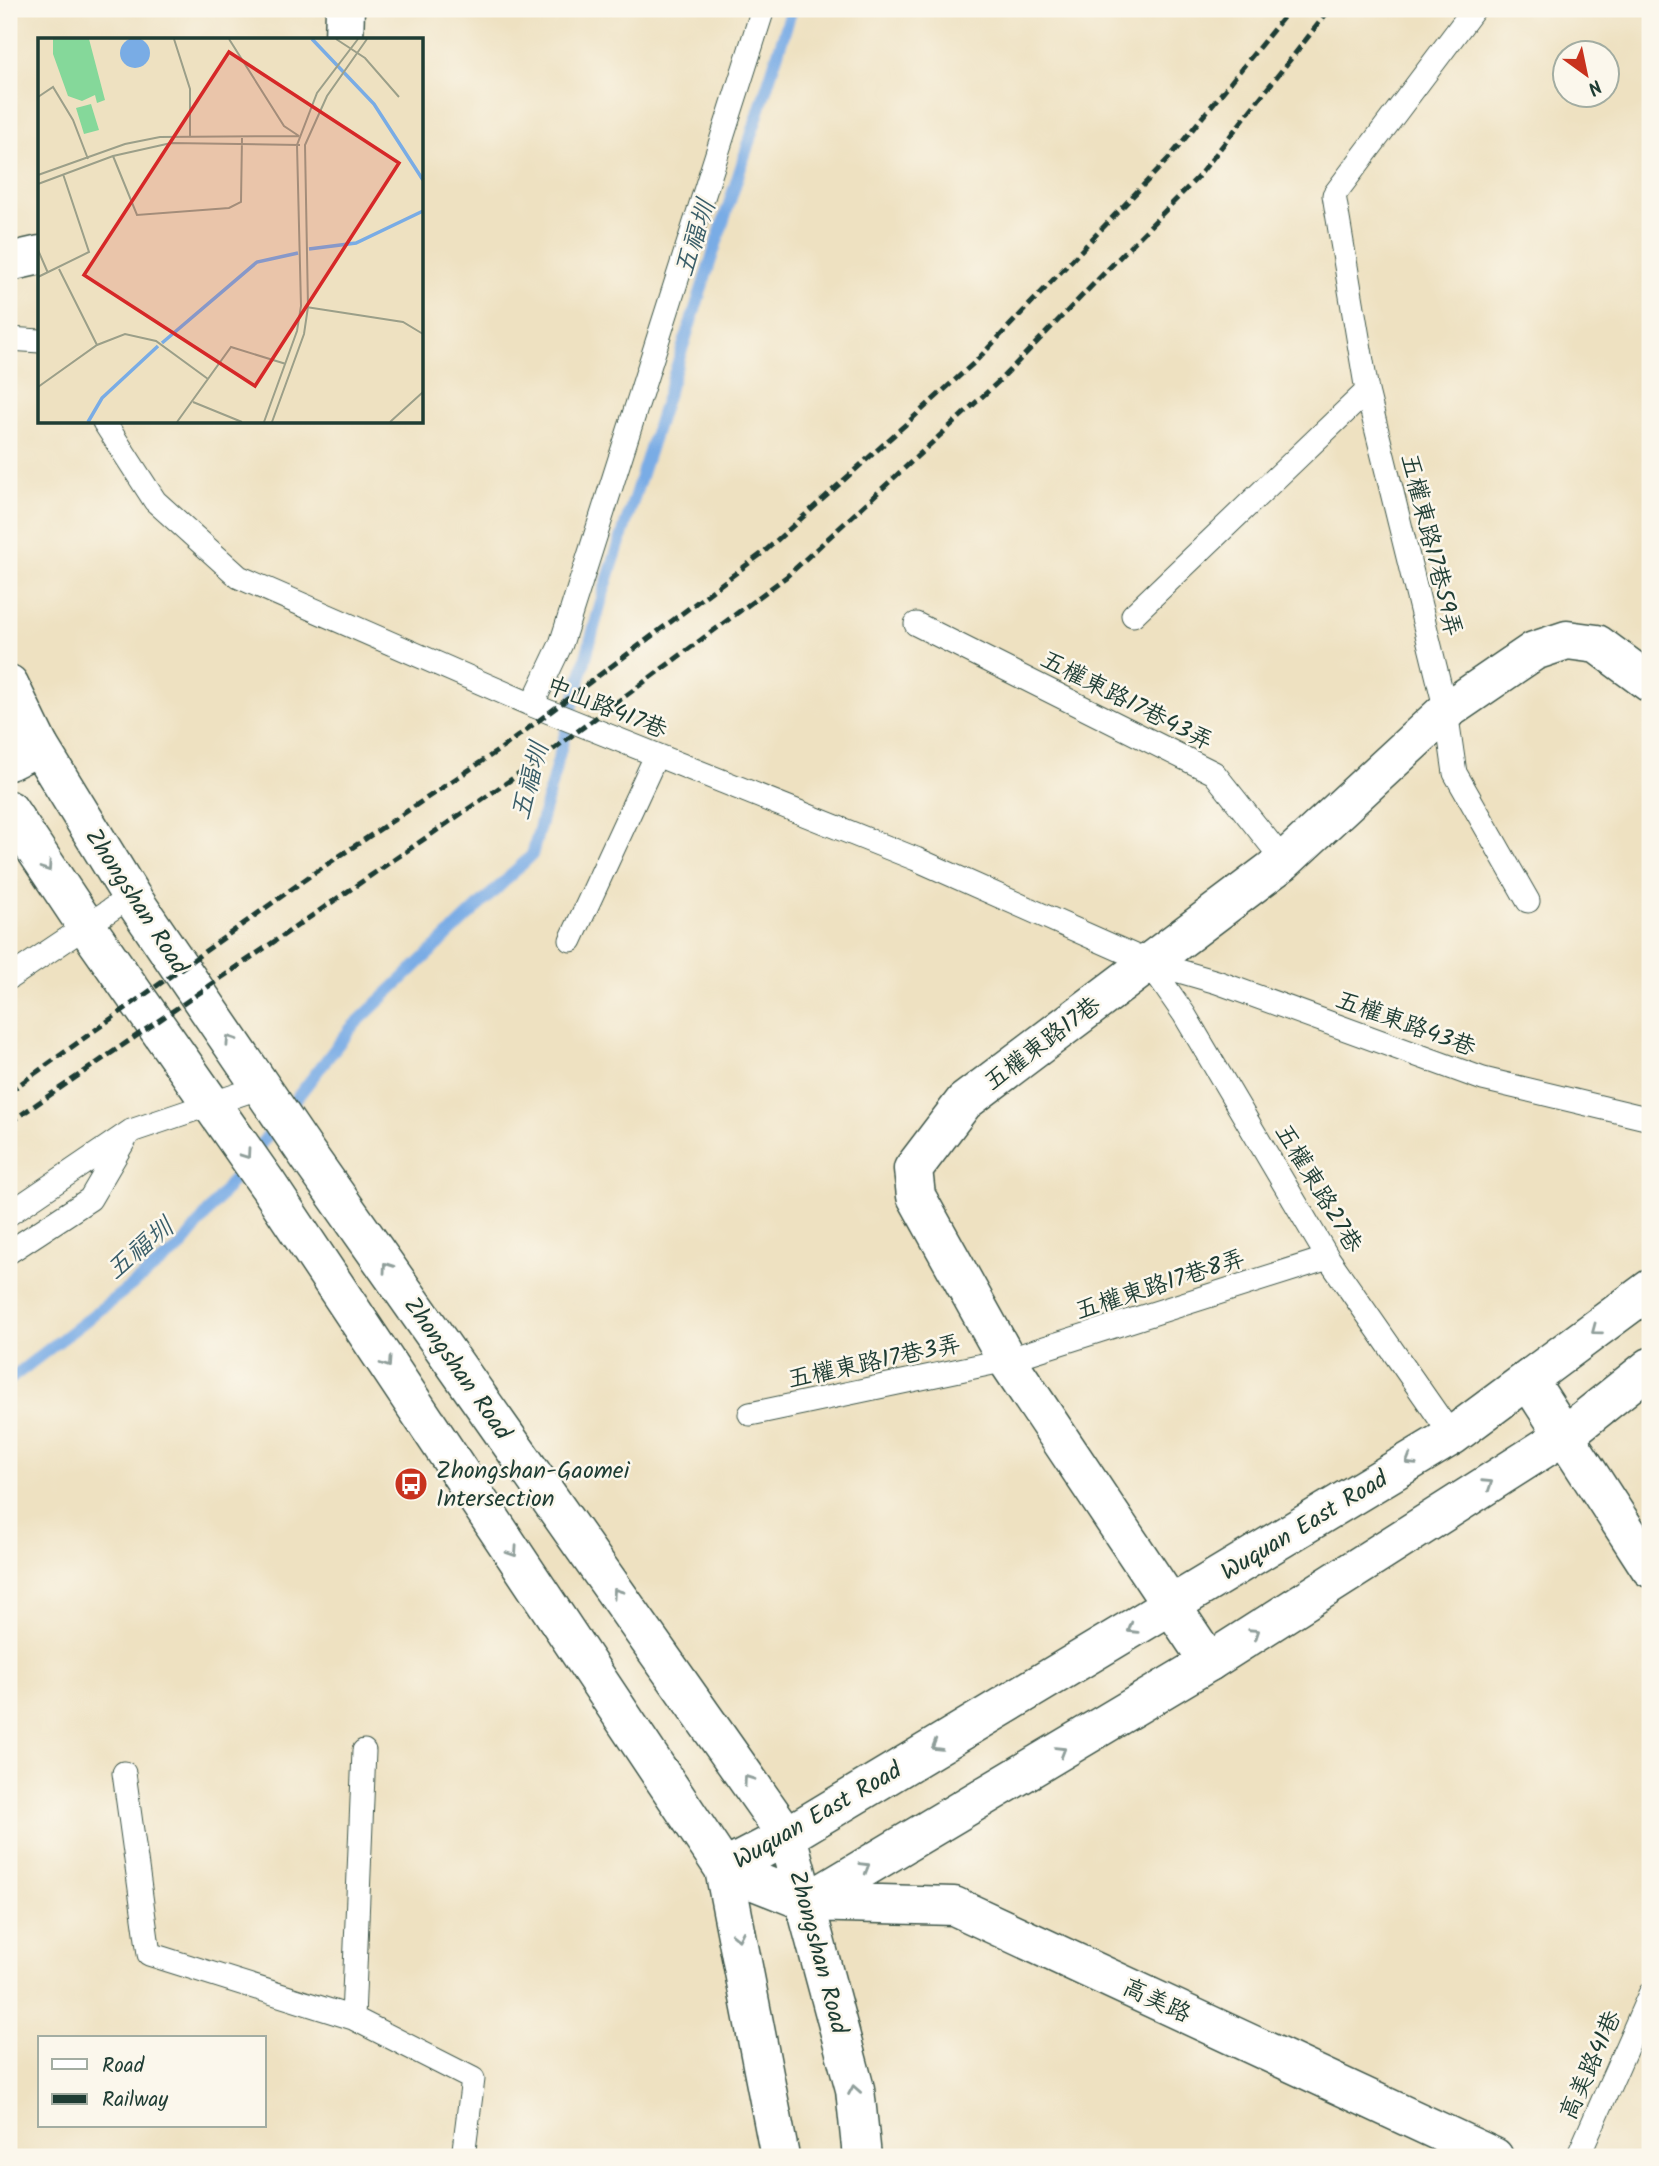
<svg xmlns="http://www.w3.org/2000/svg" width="1659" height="2166" font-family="Kalam,'LXGW WenKai TC',sans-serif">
	<rect width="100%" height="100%" fill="#fbf7ec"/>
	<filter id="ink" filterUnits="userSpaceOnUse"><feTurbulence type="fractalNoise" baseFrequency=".0143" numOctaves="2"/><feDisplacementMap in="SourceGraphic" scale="14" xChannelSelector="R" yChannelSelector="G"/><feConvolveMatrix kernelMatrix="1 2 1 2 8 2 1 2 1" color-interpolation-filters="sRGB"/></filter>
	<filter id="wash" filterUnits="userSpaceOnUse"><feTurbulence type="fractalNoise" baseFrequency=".00686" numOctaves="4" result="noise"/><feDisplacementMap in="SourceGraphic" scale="28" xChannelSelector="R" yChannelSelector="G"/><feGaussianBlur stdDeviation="1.57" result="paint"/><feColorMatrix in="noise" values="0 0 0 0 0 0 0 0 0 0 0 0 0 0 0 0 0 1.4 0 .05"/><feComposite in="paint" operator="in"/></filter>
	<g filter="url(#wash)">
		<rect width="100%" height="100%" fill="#eee1c1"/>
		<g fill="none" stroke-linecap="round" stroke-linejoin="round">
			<path stroke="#79ace5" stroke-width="12" d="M9,1380L181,1247L351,1028L532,855L604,591L792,9"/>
		</g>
	</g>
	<g filter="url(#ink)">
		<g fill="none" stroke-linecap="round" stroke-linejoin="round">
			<defs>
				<path id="lane" d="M1474,9L1334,195L1367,391L1446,711L1455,773L1528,901
					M9,339L40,341
					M104,422L155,501L239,577L532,705L916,859L1148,962L1217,982L1483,1079L1650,1119
					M1133,615L1367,391
					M916,624L1214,773L1284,861
					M532,705L561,644L763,9
					M571,940L656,756
					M1148,962L1184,1014L1328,1258L1452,1436
					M9,978L131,896
					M9,1214L131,1131L261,1087
					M9,1252L90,1199L127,1136
					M750,1414L1007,1360L1328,1258
					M364,1751L353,2018L473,2079L463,2157
					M124,1773L149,1954L353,2018
					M1578,2157L1650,1994"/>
				<path id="street" d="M344,40L345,9
					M9,262L40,255
					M9,761L39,746
					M1529,1381L1650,1568
					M1209,1662L1007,1360L916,1196L913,1169L964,1102L1284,861L1446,711L1534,651L1567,640L1597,644L1650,683"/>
				<path id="secondary" d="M9,684L39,746L131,896L307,1154L787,1836L855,2089L862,2157
					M9,810L87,927L268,1185L724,1869L780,2157
					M724,1869L787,1836L1452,1436L1650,1289
					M724,1869L807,1902L954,1906L1494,2157
					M807,1902L1209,1662L1565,1435L1650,1367"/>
			</defs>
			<use href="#lane" stroke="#3e5649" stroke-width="25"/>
			<use href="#street" stroke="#3e5649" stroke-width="41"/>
			<use href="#secondary" stroke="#3e5649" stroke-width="41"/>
			<use href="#lane" stroke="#fff" stroke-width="23"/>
			<use href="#street" stroke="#fff" stroke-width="38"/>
			<use href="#secondary" stroke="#fff" stroke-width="38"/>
			<path stroke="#1f3d34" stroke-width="5" stroke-dasharray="10 5" stroke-linecap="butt" d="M9,1092L314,873L502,748L764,552L976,361L1170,157L1290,9
				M9,1123L528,768L786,577L997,383L1197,178L1330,9"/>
		</g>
		<defs><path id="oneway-chevron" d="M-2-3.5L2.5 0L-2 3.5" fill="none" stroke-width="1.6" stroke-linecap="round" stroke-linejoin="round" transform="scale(1.75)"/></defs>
		<g stroke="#8f9e9a">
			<use href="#oneway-chevron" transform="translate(47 867) rotate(56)"/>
			<use href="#oneway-chevron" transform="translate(230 1040) rotate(-124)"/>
			<use href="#oneway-chevron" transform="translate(246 1154) rotate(55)"/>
			<use href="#oneway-chevron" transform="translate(387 1267) rotate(-125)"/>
			<use href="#oneway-chevron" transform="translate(1596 1330) rotate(143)"/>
			<use href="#oneway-chevron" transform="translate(387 1363) rotate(56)"/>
			<use href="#oneway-chevron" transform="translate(1410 1461) rotate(149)"/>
			<use href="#oneway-chevron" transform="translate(1488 1484) rotate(-33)"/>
			<use href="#oneway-chevron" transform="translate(513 1552) rotate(56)"/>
			<use href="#oneway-chevron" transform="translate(617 1593) rotate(-125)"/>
			<use href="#oneway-chevron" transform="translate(1132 1629) rotate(149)"/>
			<use href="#oneway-chevron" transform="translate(1255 1633) rotate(-33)"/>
			<use href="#oneway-chevron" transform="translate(936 1746) rotate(149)"/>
			<use href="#oneway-chevron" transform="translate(1061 1751) rotate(-31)"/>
			<use href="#oneway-chevron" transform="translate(748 1780) rotate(-125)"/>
			<use href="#oneway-chevron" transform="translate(865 1867) rotate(-31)"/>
			<use href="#oneway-chevron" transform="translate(738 1936) rotate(79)"/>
			<use href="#oneway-chevron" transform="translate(854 2090) rotate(-100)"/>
		</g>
	</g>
	<defs>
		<symbol id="bus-disc" viewBox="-11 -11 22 22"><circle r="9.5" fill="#c8321e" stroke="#fbf7ec"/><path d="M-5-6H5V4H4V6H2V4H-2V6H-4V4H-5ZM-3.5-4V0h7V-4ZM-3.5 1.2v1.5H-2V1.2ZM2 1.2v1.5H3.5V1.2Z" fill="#fff"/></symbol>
	</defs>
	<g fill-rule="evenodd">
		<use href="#bus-disc" x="392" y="1465" width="38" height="38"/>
	</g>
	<g text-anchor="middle" stroke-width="5" stroke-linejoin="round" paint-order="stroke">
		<g font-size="24" fill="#1f3d34" stroke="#fbf7ec">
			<text transform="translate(1432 545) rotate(76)" y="8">五權東路17巷59弄</text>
			<text transform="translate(1127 700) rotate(27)" y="8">五權東路17巷43弄</text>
			<text transform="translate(607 707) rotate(22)" y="8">中山路417巷</text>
			<text transform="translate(137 901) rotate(57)" y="8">Zhongshan Road</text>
			<text transform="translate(1406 1023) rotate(20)" y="8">五權東路43巷</text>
			<text transform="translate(1042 1043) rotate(-37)" y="8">五權東路17巷</text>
			<text transform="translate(1319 1188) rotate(59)" y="8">五權東路27巷</text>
			<text transform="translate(1160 1284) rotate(-18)" y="8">五權東路17巷8弄</text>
			<text transform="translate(874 1361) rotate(-12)" y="8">五權東路17巷3弄</text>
			<text transform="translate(458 1368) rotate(55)" y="8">Zhongshan Road</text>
			<text transform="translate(1304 1525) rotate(-31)" y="8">Wuquan East Road</text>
			<text transform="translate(817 1815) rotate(-30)" y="8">Wuquan East Road</text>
			<text transform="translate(819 1952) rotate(75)" y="8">Zhongshan Road</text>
			<text transform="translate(1157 2000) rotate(25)" y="8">高美路</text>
			<text transform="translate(1590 2065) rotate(-66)" y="8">高美路41巷</text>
		</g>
		<g font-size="24" fill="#1f3d34" stroke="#fbf7ec" text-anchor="start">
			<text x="436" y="1478">Zhongshan-Gaomei<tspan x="436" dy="28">Intersection</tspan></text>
		</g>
		<g font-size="26" font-style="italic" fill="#3a5e69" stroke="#fbf7ec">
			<text transform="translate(694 238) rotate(-72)" y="9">五福圳</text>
			<text transform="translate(529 781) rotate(-75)" y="9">五福圳</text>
			<text transform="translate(139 1248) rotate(-40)" y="9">五福圳</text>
		</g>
	</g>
	<g transform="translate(38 38)">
		<rect width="385" height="385" fill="#eee1c1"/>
		<path d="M15,1H51L67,62L59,65L57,57L44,63L30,58L15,16ZM53,66L61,92L46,96L38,70Z" fill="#85d89a"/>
		<path d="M82 15a15 15 0 1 1 30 0a15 15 0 1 1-30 0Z" fill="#79ace5"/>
		<path fill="none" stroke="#79ace5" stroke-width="3.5" d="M274,1L336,66L385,142M271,211L318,205L385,173M124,305L219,224L260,215M50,384L64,360L120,308"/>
		<path fill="none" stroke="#9b9f89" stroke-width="2" d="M136,1L152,51V99M191,1L246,88L261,98M298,1L327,20L361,59M0,59L15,49L35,82L50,121M75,118L99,177L191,170L203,164L204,100M0,137L87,106L122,99L261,98M0,146L75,118L133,105L262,107M0,212L10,235M21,231L59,307M0,239L51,214L25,136M268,269L365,284L385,296M0,349L59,307L87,296L118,303L170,341M155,364L204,384M139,384L193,309L248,326M226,384L259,293L263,268L259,107L279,55L320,1M234,384L266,296L270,269L267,107L289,58L329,1M352,384L385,354"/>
		<path fill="#d62828" fill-opacity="0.15" stroke="#d62828" stroke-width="3.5" d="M191,14L361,125L217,348L46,237Z"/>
		<rect width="385" height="385" fill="none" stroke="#1f3d34" stroke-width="3.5"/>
	</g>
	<rect width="1659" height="2166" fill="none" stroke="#fbf7ec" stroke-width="35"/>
	<rect x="38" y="2036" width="228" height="91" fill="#fbf7ec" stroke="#a3ada2" stroke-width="2"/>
	<rect x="52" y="2059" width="35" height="10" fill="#ffffff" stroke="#a3ada2" stroke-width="2"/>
	<text x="102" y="2072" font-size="21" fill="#1f3d34">Road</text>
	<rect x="52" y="2094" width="35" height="10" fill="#1f3d34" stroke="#a3ada2" stroke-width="2"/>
	<text x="102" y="2106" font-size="21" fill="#1f3d34">Railway</text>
	<g transform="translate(1586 74) rotate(147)"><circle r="33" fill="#fbf7ec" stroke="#a3ada2" stroke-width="2"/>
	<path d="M0-5L12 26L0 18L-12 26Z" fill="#c8321e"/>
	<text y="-10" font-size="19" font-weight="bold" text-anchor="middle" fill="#1f3d34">N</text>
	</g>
</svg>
